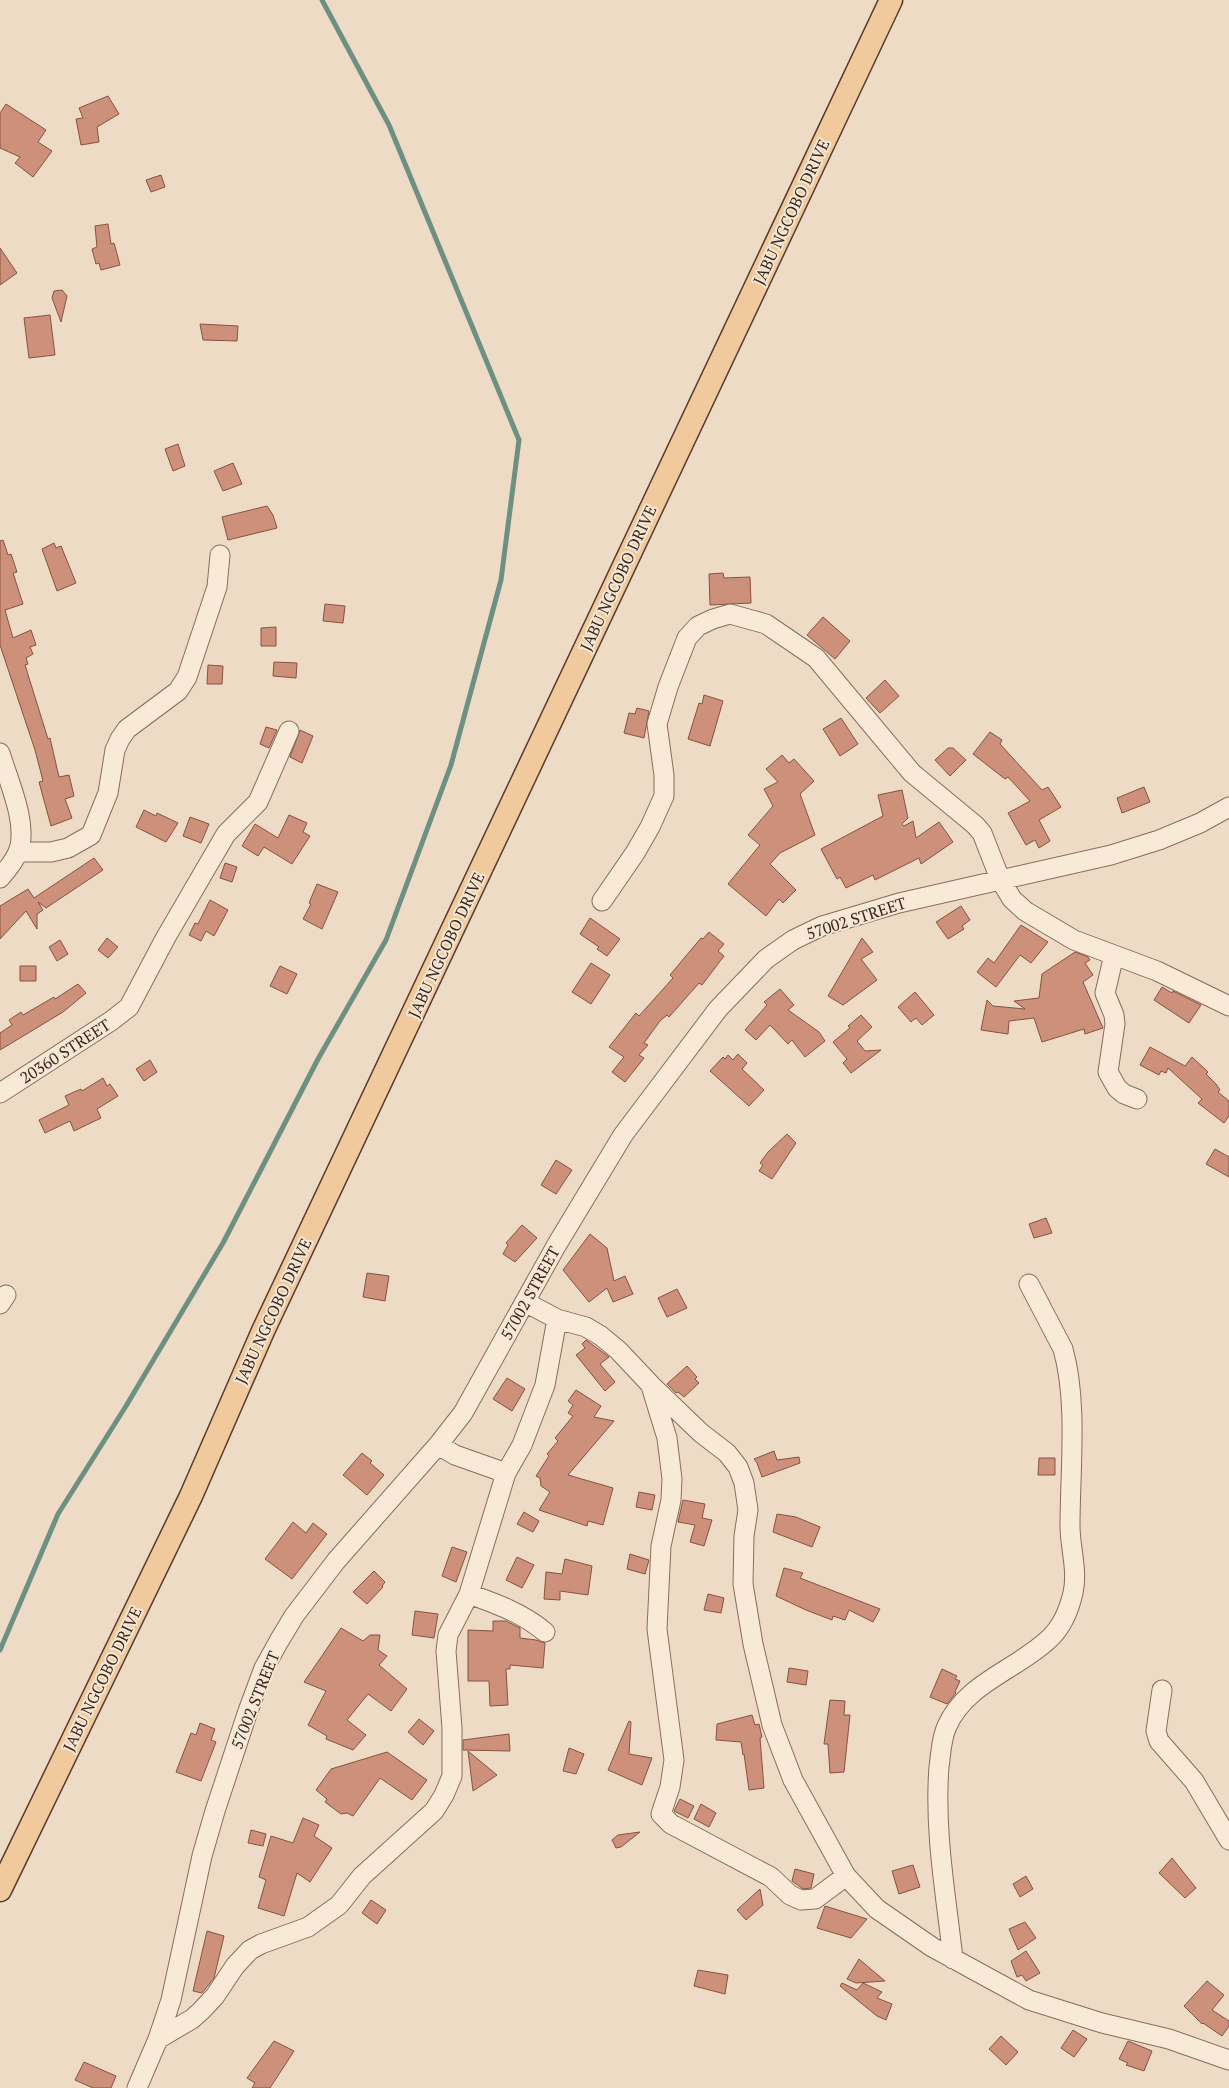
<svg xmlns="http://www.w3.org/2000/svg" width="1229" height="2088" font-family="'PT Serif',serif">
	<rect width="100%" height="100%" fill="#eedbc5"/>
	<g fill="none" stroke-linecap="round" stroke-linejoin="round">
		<path stroke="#6d9082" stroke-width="5" d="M0,1650L58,1514L126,1406L223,1243L318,1059L386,940L451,765L501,580L519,440L389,125L322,0"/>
	</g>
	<path fill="#cc907b" stroke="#885241" d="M108,96L119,114L97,127L99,142L81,145L76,119L83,118L79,108Z
		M6,104L46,130L38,142L52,151L33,177L15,163L20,157L0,148V113Z
		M161,175L165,187L151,192L146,180Z
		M108,224L111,244L114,243L120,265L101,270L99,263L96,264L92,249L97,247L95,226Z
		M0,248L17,273L0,285Z
		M62,290L67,296L61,322L52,298L54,291Z
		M50,315L55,355L29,358L24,318Z
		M200,324L238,326L237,341L203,340Z
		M178,444L185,466L173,471L165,449Z
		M233,463L242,484L223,491L214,471Z
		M267,506L273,515L277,528L228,540L222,517Z
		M3,540L8,555L11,554L17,572L13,573L23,604L5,610L13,638L31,630L36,645L30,647L33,654L26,658L28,664L25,665L48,739L50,738L59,777L69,775L74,796L65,799L72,818L51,826L39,782L43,781L35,750L0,645V541Z
		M54,543L56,548L61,546L76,583L57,591L42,549Z
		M723,573L724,578L750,577L751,603L710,605L709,574Z
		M325,604L345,606L343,623L323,621Z
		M823,617L850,641L835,659L807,635Z
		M276,627V646H261V628Z
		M274,662L297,663L296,678L273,676Z
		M208,665L223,666L222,684H207Z
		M885,680L899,696L880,713L866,698Z
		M704,695L723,701L710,746L688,739L699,703L702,704Z
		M637,708L649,711L644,738L624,733L629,713L635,714Z
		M841,718L858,744L840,756L823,729Z
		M266,727L277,730L269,748L260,744Z
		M300,730L313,736L302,763L290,757Z
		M990,732L1002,740L1000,744L1042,790L1048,787L1061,807L1039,820L1050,841L1039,848L1035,840L1026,845L1008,813L1030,801L1008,777L1005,779L973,754Z
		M948,748H953L966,760L950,776L935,760Z
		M782,755L789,763L794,759L814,781L800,794L815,835L780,853L770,864L796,890L783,903L779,899L766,916L728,884L760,845L748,835L773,806L764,789L778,782L766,769Z
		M1144,787L1150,802L1122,813L1117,798Z
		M902,790L908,818L902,824L904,826L913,821L916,838L939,822L953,842L921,864L919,858L875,880L873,875L846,888L840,877L837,879L821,849L883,816L878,795Z
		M144,810L156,816L157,813L178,823L166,842L136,827Z
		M289,815L307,823L303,832L310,836L292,864L264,847L258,856L242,846L255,824L278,838Z
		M190,817L209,824L201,843L183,836Z
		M94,858L103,870L46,908L38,902L43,910L37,914V929L26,911L0,939V906L28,889L34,898Z
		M225,863L237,867L232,882L220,878Z
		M317,884L338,892L322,929L303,919L311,904L309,903Z
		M210,900L228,910L214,936L206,931L201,941L189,935L195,923L198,924Z
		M961,906L970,920L962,926L964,929L948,939L936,922Z
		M590,918L620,939L607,956L597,949L599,947L580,934Z
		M1021,925L1048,942L1031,963L1020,955L996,987L977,972L988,958L994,963Z
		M709,932L724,944L718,951L724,956L702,985L699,983L669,1017L667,1015L660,1021L644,1043L648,1045L639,1055L644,1058L625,1082L612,1072L624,1057L609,1047L636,1013L639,1016L673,978L670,975L701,938L703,939Z
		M107,938L118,947L108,958L98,950Z
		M862,938L873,952L861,959L877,980L843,1005L828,996Z
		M60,940L68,954L57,961L49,947Z
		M1075,952L1088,957L1090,960L1085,963L1093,975L1083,982L1103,1028L1085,1034L1084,1029L1042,1042L1034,1018L1009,1021L1008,1034L981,1030L987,1000L993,1006L1025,1009L1014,1001L1039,998L1042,974Z
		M591,963L610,975L591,1004L572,992Z
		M20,966H36V981H20Z
		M280,966L297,974L287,994L270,986Z
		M78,984L86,993L63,1012L0,1050V1033L12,1025L9,1020L21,1012L23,1015L54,997L55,999Z
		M1162,987L1172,993L1173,991L1201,1005L1189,1023L1154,1000Z
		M780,989L794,1005L788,1010L819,1032L825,1041L805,1057L792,1040L788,1044L770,1025L756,1040L745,1030L767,1005L764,1002Z
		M915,992L934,1015L922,1025L916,1018L911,1022L898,1007Z
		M861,1015L872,1027L857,1041L865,1051L881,1050L851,1073L843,1063L847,1059L833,1042L850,1028L848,1026Z
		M1150,1047L1185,1066L1192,1057L1208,1072L1206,1074L1216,1084L1220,1090L1218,1092L1229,1101V1116L1224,1123L1198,1103L1202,1099L1168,1068L1166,1073L1161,1071L1159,1075L1140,1065Z
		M738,1054L747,1063L742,1069L764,1090L749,1106L710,1071L723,1057L725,1059L728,1055L733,1060Z
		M150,1060L157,1072L144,1081L136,1069Z
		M103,1078L107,1086L110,1084L118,1096L97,1109L101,1118L74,1131L70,1121L45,1133L39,1120L69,1105L65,1096L81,1089L82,1091Z
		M787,1134L796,1143L772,1179L759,1171L763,1165L760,1163L768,1152Z
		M1215,1149L1229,1157V1177L1206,1164Z
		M556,1160L572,1170L556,1194L541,1185Z
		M1046,1218L1052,1233L1034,1238L1029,1224Z
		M522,1225L537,1238L515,1262L503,1254L508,1245L506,1243Z
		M590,1234L607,1248L614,1281L625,1276L633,1294L613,1302L607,1288L589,1302L563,1270Z
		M367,1273L389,1276L385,1301L363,1297Z
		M677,1289L687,1308L667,1317L658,1298Z
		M586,1340L609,1357L600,1364L615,1382L605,1391L576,1355L585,1348L582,1344Z
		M687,1366L697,1377L695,1379L699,1383L684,1397L678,1392L676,1393L667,1384Z
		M507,1378L525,1389L512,1411L493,1399Z
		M576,1390L601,1406L594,1417L614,1421L568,1475L613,1488L603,1525L588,1521L587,1526L539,1510L550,1492L541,1486L540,1478L536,1476L549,1456L547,1454L558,1441L555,1438L573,1416L568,1413L573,1405L568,1401Z
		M774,1451L777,1460L799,1457L800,1463L762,1477L757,1463L754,1459Z
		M362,1453L372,1461L370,1463L384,1475L367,1495L343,1475Z
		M1039,1458H1055V1475H1038Z
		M639,1492L655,1495L652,1510L636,1507Z
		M683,1500L705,1504L702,1518L712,1520L704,1546L690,1542L695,1525L678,1522Z
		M524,1512L539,1521L533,1532L517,1524Z
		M777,1514L796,1517L820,1527L812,1547L773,1532Z
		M293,1522L306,1533L313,1523L327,1534L292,1579L265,1559Z
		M452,1547L467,1552L456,1582L442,1576Z
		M630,1554L649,1560L645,1574L627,1569Z
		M517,1557L534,1565L522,1588L506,1580Z
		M565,1559L592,1566L588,1595L560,1591V1600L544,1599L546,1572L562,1574Z
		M784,1568L803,1573L800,1578L880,1609L873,1622L849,1610L845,1620L833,1616L832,1620L806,1610L776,1596Z
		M374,1571L385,1582L382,1586L383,1587L367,1604L353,1592Z
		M708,1594L724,1598L721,1613L704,1610Z
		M415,1611L438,1614L434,1638L412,1635Z
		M493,1621H506L520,1628V1638L536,1640L545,1643L543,1668L510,1665V1669H506L508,1705L490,1706L489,1681H468V1630L493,1631Z
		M341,1628L363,1641L370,1635H380L378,1650L387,1656L379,1665L407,1689L391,1711L368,1694L347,1720L366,1735L353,1750L326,1739L327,1736L308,1725L326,1691L304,1682Z
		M789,1668L808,1671L806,1685L787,1682Z
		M942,1669L957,1676L955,1679L960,1681L955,1692L956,1693L947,1704L930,1697Z
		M830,1700L845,1701L844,1715H850L844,1772L830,1773L828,1744H824Z
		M752,1715L755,1725L759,1724L762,1737L760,1738L764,1788L749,1790L744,1754L743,1755L741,1742L716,1740L717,1724Z
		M419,1719L434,1731L423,1745L408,1732Z
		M629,1721L631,1722L629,1754L652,1758L642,1785L608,1770Z
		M200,1723L215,1729L211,1740L216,1742L201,1781L176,1772L191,1733L196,1735Z
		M509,1734L510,1751L463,1750V1740Z
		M569,1748L584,1754L576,1774L563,1771Z
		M468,1751L497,1775L473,1791Z
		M387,1752L427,1780L412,1800L380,1778L353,1816L347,1813L341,1814L325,1802L327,1799L316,1790L331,1769Z
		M680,1799L694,1806L688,1818L674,1811Z
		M701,1804L716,1813L709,1827L694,1819Z
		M303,1818L319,1825L314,1836L332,1848L310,1882L297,1873L284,1916L258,1908L266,1880L259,1877L271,1836L293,1843Z
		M251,1830L266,1834L263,1846L248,1843Z
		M640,1832L621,1847L616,1848L612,1840L618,1835Z
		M1172,1858L1196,1888L1185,1898L1159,1873Z
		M913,1865L920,1887L899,1894L892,1871Z
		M795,1869L814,1874L811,1888L803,1889L792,1881Z
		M1026,1876L1033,1889L1020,1897L1013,1884Z
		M760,1889L763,1905L746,1920L737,1910Z
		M371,1900L386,1910L377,1924L362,1913Z
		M825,1906L867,1919L851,1938L817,1928Z
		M1025,1922L1036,1938L1018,1950L1009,1929Z
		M207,1931L224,1936L214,1978L202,1993L193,1991Z
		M1026,1951L1040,1973L1026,1981L1022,1975L1017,1977L1011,1961Z
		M859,1959L885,1981L856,1983L847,1979Z
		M698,1970L728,1975L725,1994L694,1986Z
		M1207,1981L1224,1995L1212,2010L1229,2021V2026L1222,2036L1203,2023L1202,2024L1184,2006Z
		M842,1983L857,1990L863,1983L882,1992L877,1998L892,2004L886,2020L877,2016L840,1986Z
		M1073,2030L1087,2039L1074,2057L1061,2048Z
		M1001,2036L1018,2052L1006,2065L989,2049Z
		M274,2041L294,2051L270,2088H252L255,2083L247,2078Z
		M1128,2041L1152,2051L1144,2071L1126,2065L1128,2063L1119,2059Z
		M84,2062L116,2076L111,2088H93L75,2080Z"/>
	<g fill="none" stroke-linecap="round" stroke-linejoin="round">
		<defs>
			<path id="minor" d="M0,753C8,780 29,825 18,852C14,862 7,870 0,878
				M18,852H51L68,848L91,835L108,793L115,750L120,739L127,729L178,691L187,677L217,587L220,555
				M602,901L635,853L650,827L664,796V775L657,724L668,687L687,638L698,626L713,619L730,614L766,624L816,658L912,773L975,825L982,833L1000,879L1012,899L1025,911L1074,940L1157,971L1229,1006
				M1114,955L1105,993L1114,1015L1115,1024L1108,1072L1117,1088L1124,1094L1137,1099
				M0,1093L111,1021L129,1007L166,937L226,834L258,802L289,731
				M525,1302L557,1319L586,1327L601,1336L618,1350L651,1385L701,1433L727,1453L738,1467L744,1483L748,1510L744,1536L743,1584L753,1644L772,1725L793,1780L846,1876L877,1909L932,1947L1029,2000L1102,2023L1169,2039L1229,2060
				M0,1304L6,1295
				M651,1386L667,1438L672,1479L671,1500L661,1546L657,1629L674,1760L670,1787L661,1814L671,1824L771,1877L790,1895L801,1900L815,1899L846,1876
				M438,1445L455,1455L506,1473
				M469,1594C497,1604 522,1613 545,1632
				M1162,1690L1156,1731L1159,1741L1194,1781L1229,1840
				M953,1959C946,1895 934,1831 939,1767C941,1753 941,1739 947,1726C966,1683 1016,1670 1049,1639C1061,1628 1069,1610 1073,1593C1078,1570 1070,1548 1070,1526C1070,1470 1078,1402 1063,1349L1029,1284
				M158,2039L192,2019L201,2011L215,1996L235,1966L250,1950L261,1944L308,1927L339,1905L362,1876L434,1811L444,1795L452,1776V1728L446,1651L448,1635L469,1594L506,1473L522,1445L545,1385L557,1319
				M137,2088L158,2039L171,2000L202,1856L215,1811L248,1711L264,1668L279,1641L294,1616L336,1561L438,1445L463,1413L556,1246L623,1135L718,1009L766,959L793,940L822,926L899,903L1111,855L1159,840L1200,823L1229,807"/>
			<path id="major" d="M0,1890L191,1496L263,1331L891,0"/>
		</defs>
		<use href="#minor" stroke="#896c5b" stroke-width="21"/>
		<use href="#major" stroke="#573b2f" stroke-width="25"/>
		<use href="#minor" stroke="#f9ead8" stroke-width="19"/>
		<use href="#major" stroke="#f0ca9d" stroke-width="22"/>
	</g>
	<g text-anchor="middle" stroke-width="4" stroke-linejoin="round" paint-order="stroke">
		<g font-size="16" fill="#39271f" stroke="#f5e7d4">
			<text transform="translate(791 212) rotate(-65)" y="6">JABU NGCOBO DRIVE</text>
			<text transform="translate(618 578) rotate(-65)" y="6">JABU NGCOBO DRIVE</text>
			<text transform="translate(856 918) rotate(-18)" y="6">57002 STREET</text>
			<text transform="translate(446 945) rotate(-65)" y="6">JABU NGCOBO DRIVE</text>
			<text transform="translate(65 1051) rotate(-33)" y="6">20360 STREET</text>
			<text transform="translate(530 1293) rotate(-61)" y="6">57002 STREET</text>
			<text transform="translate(273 1311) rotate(-65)" y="6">JABU NGCOBO DRIVE</text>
			<text transform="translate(102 1679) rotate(-64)" y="6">JABU NGCOBO DRIVE</text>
			<text transform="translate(255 1700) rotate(-68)" y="6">57002 STREET</text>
		</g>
	</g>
</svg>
